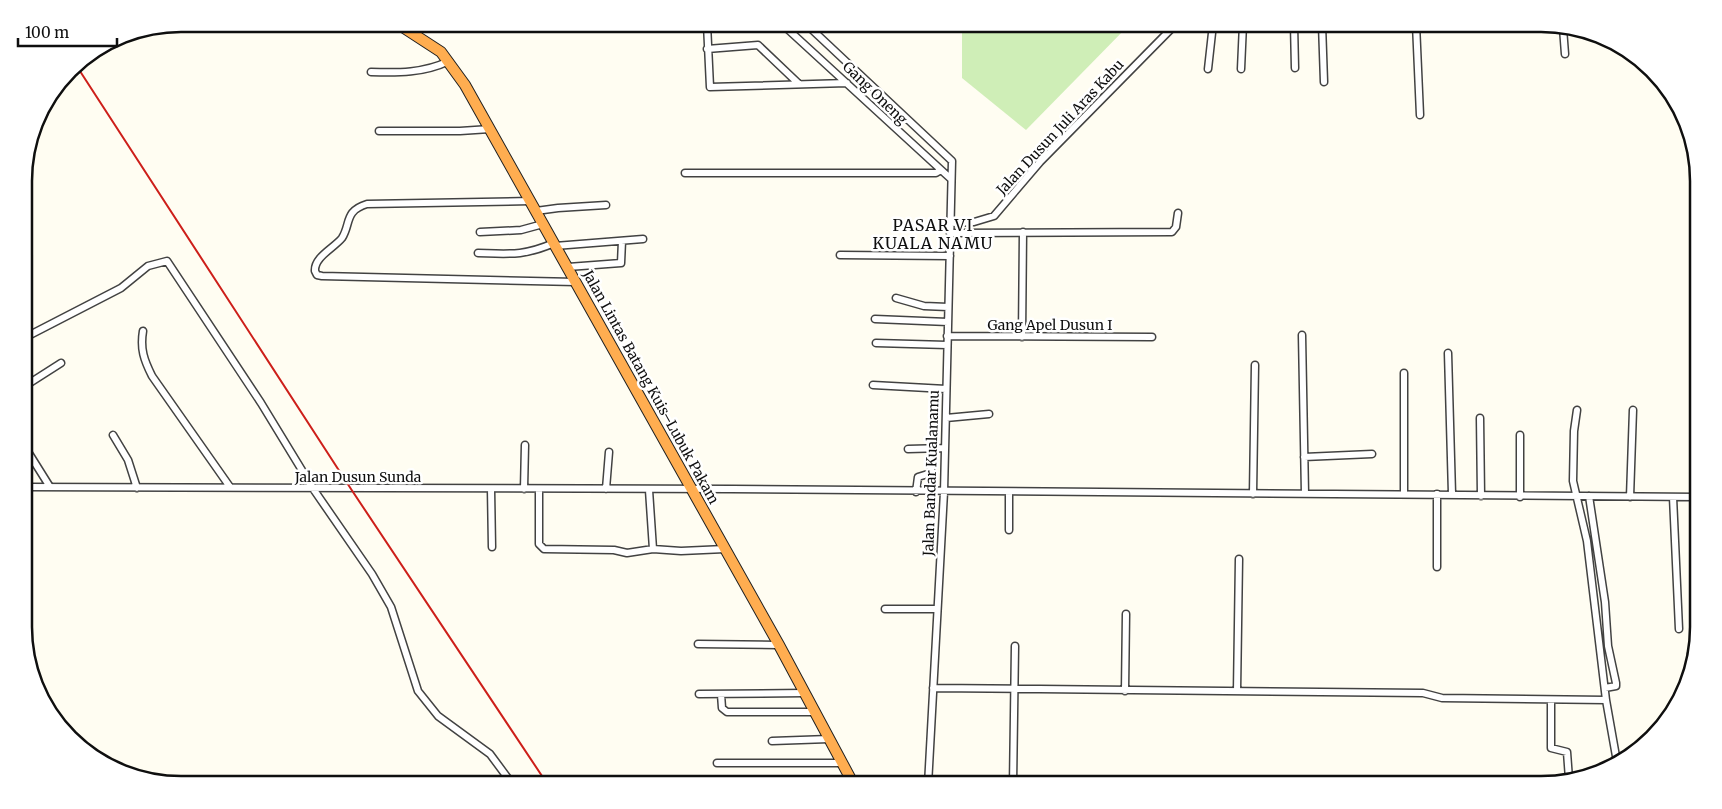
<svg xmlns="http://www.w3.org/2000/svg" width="1722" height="809" font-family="Merriweather,serif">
	<rect width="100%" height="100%" fill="#fffdf2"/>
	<path fill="#cfeeb7" d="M962,24H1130L1026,130L962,78Z"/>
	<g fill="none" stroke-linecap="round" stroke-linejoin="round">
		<defs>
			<path id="minor" d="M707,24L710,87L847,83
				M782,24L951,179
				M806,24L952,161L944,492L928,785
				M1294,24L1295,68
				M1322,24L1324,82
				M1416,24L1420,115
				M1563,28L1565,54
				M707,49L758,45L799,84
				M1208,69L1213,24
				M1241,69L1243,24
				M371,72C398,73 424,73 449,61
				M379,131H460L490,129
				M685,173H936L941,170
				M531,201L367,204C344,211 351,224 342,238C334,248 314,257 315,271L317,275L322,276L576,282
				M536,211L558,208L606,205
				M951,223L974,222L994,216L1040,162L1176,24
				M480,232L521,230L543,224
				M950,233L1172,232L1176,227L1178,213
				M555,246L643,239
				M478,253C510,254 524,256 554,243
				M840,255L950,256
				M568,267L621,263L622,241
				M896,298L924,306L948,307
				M875,319L948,322
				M143,331C140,349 144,360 152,376L230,487
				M1302,335L1305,494
				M947,336L1152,337
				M1022,337L1023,232
				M24,338L121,288L148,266L167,261L261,403L314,490L372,574L391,607L418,691L438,716L490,754L513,785
				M876,343L947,345
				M1448,353L1452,494
				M1404,373V494
				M873,385L946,389
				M25,386L61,363
				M1577,410L1574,431L1573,481L1587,541L1606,700L1617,762
				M946,418L989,414
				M1480,418L1481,496
				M113,435L128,460L137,488
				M25,447L50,487
				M908,449L945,448
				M1304,457L1372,454
				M25,487L732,489L1698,497
				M491,489L492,547
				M524,489L525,445
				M539,489V544L544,549L614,550L627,553L653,549L681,551L725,549
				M606,489L609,452
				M649,490L653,549
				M916,492L918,477L931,473L932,449
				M1253,494L1255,365
				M1437,494V567
				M1589,496L1605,602L1608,646L1616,683V686L1605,688
				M1520,497V435
				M1630,497L1633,410
				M1673,497L1679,629
				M1009,530V492
				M885,609H937
				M698,644L779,645
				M1691,654H1693
				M933,688L1423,693L1442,698L1606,700
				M1125,691L1126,614
				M1237,691L1239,559
				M699,694L805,693
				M721,694L722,708L727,712H816
				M1551,700V748L1567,752L1569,779
				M772,741L829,739
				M717,763H842
				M936,785H1002
				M1013,785L1015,646"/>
			<path id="highway" d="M398,24L441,52L465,85L779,645L854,785"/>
		</defs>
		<use href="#minor" stroke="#424242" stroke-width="9"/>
		<use href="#highway" stroke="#202020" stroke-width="12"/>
		<use href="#minor" stroke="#fff" stroke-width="6"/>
		<use href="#highway" stroke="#ffad50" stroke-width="10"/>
		<path stroke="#cd1f1a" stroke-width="2" d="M76,65L351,489L548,785"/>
	</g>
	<g text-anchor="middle" stroke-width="5" stroke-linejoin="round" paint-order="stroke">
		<g font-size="14" fill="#0f0f0f" stroke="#fff">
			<text transform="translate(875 93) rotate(44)" y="5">Gang Oneng</text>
			<text transform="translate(1060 127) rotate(-47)" y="5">Jalan Dusun Juli Aras Kabu</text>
			<text x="1050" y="330">Gang Apel Dusun I</text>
			<text transform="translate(651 387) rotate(61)" y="5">Jalan Lintas Batang Kuis–Lubuk Pakam</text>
			<text transform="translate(931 473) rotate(-88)" y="5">Jalan Bandar Kualanamu</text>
			<text x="358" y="482">Jalan Dusun Sunda</text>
		</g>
		<g font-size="16" letter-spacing="1" fill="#0f0f0f" stroke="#fff">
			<text x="933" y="231">PASAR VI<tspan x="933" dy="18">KUALA NAMU</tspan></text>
		</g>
	</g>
	<path d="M0 0H1722V809H0ZM181 32H1541A149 149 0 0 1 1690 181V627A149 149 0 0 1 1541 776H181A149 149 0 0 1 32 627V181A149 149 0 0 1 181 32Z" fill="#fff" fill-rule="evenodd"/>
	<path fill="none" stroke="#0f0f0f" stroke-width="2.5" d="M181 32H1541A149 149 0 0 1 1690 181V627A149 149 0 0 1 1541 776H181A149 149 0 0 1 32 627V181A149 149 0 0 1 181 32Z"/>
	<path d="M18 38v8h99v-8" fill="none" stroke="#0f0f0f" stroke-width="2.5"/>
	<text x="25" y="38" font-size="15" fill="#0f0f0f" stroke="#ffffff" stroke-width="4" paint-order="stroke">100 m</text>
</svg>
